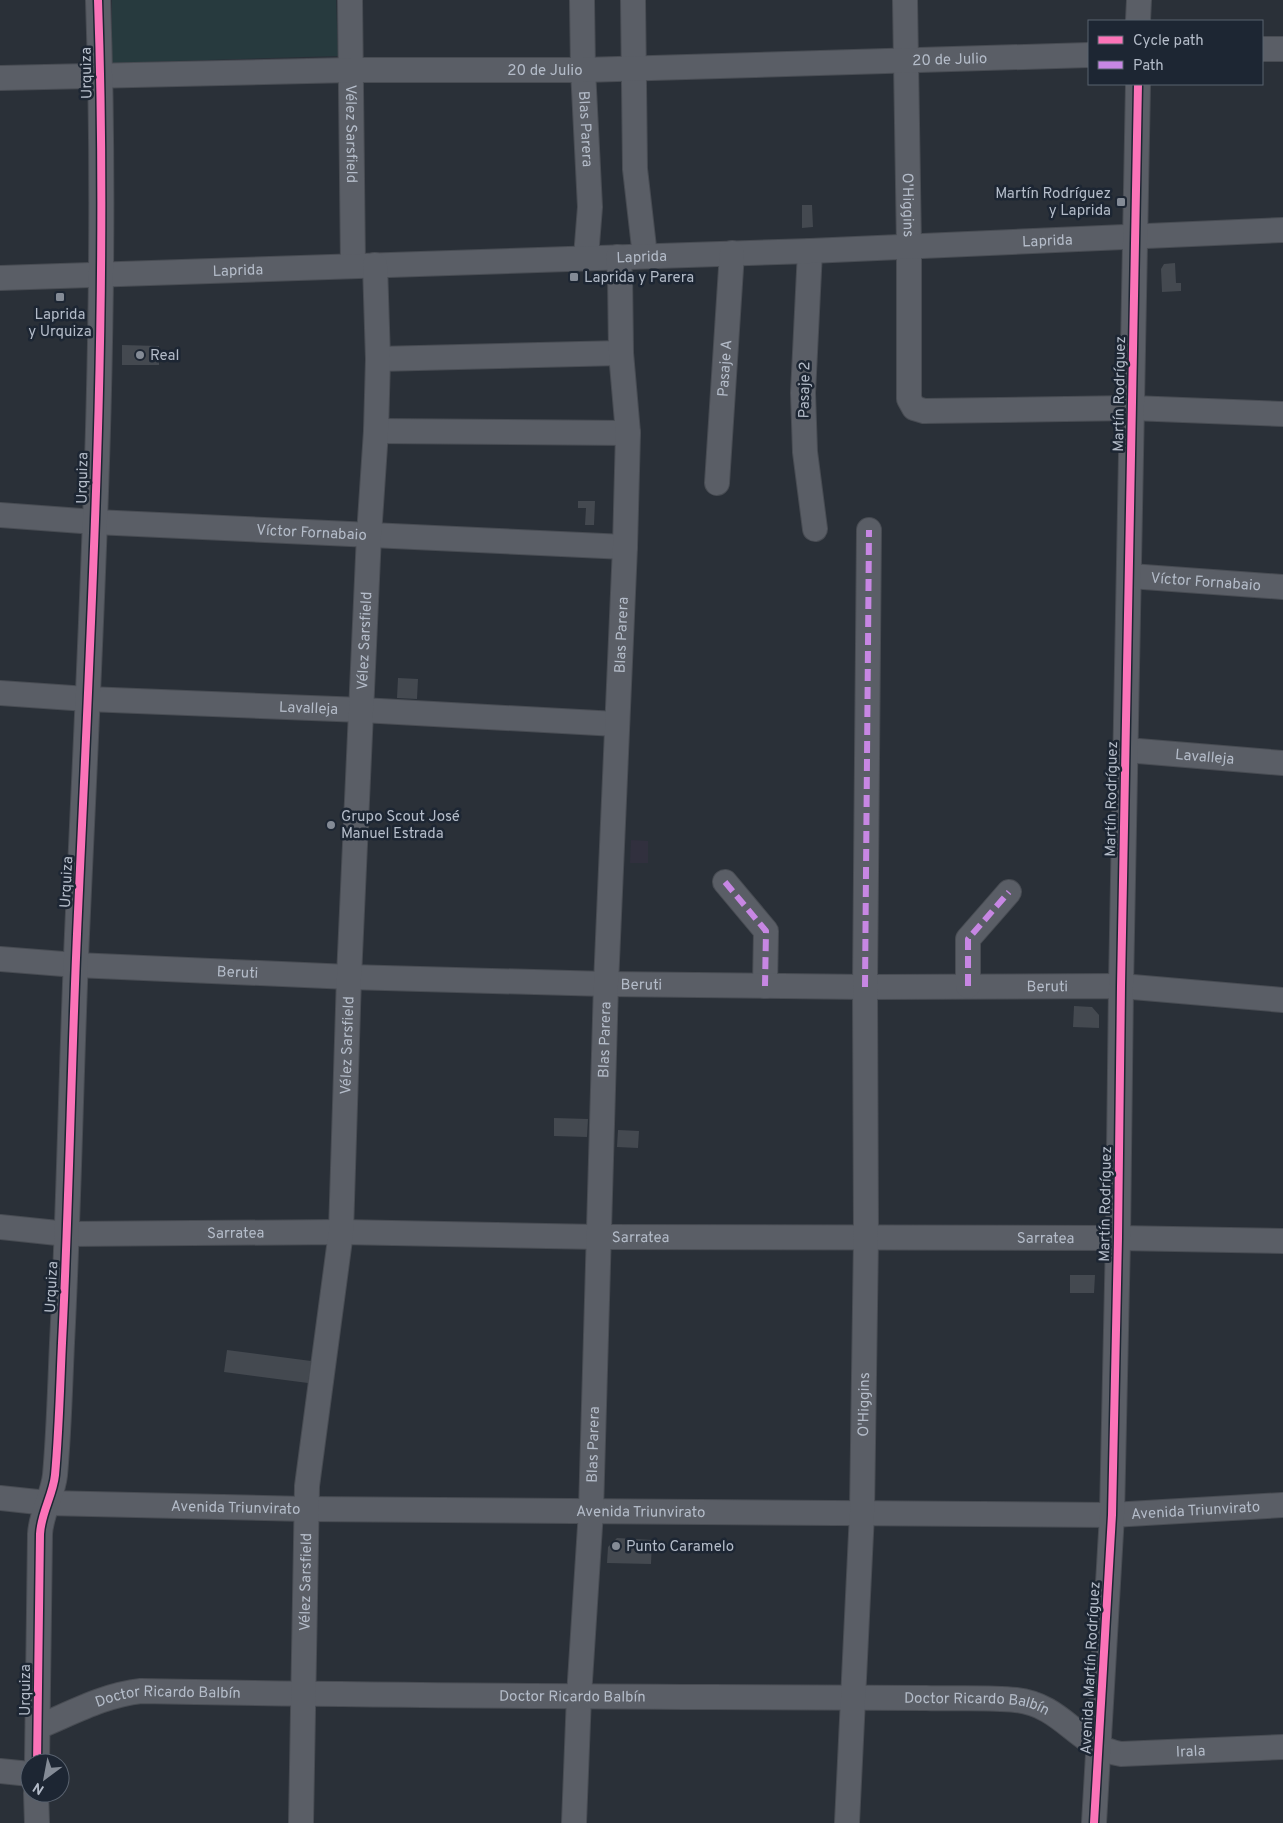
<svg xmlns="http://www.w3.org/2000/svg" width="1283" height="1823" font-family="Overpass,sans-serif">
	<rect width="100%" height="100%" fill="#2a3038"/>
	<path fill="#31303e" d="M631,840L648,841V863H630Z"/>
	<path fill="#273a3e" d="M112,0H336L338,56L112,63Z"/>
	<path fill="#444950" d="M802,205H812L813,227L802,228Z
		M1175,263L1176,283H1181V291L1162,292L1161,269L1164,264Z
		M122,345L159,346V365H122Z
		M578,501H595L594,525H585L586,508H578Z
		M398,678L418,679L417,699L397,698Z
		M1074,1006L1092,1007L1099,1015V1028L1073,1027Z
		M554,1118L588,1119L587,1137L554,1136Z
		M618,1130L639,1131L638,1148L617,1147Z
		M1070,1275H1095L1094,1293H1070Z
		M227,1350L311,1361L308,1383L224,1372Z
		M617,1538L652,1540L651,1564L607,1563L608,1547Z"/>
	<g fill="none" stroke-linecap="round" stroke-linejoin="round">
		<defs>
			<g id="minor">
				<path id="s1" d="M350,0L353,266"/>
				<path id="s2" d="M582,0L583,70L590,207L586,257"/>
				<path d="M633,0L635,169L645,256"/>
				<path id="s3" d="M905,0L909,246V399L914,408L924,411L1132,408L1283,414"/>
				<path d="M1138,21L1139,0"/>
				<path d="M1262,49H1283"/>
				<path id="s4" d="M0,78L351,70H583L1089,55"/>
				<path d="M810,251L803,393L805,452L815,529"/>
				<path id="s5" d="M0,278L810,251L1283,230"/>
				<path d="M378,359L621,353"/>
				<path d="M376,431L628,433"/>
				<path id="s6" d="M717,483L732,253"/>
				<path id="s7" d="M0,515L95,522L625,547"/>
				<path id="s8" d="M1130,576L1283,587"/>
				<path id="s9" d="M0,693L87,699L362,710L616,724"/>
				<path id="s10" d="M1126,750L1283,763"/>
				<path d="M725,882L766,931L765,986"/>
				<path id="s11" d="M0,959L76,965L349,977L606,984L865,987L1121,986L1283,1000"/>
				<path d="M968,986V939L1009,892"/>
				<path id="s12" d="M0,1227L67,1234L341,1232L598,1237L1118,1238L1283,1241"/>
				<path id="s13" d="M0,1498L47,1503L305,1509L1112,1515L1283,1505"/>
				<path id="s14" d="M38,1727C72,1713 104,1695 141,1691C331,1695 521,1696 711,1697C783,1697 855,1697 926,1698C956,1699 987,1697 1016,1700C1063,1705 1078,1747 1121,1754L1283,1747"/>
				<path d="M37,1763L40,1534C41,1513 53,1495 55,1475C59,1431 60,1387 62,1343C69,1207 71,1071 77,934C91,623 109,311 98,0"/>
				<path d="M0,1771L30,1774"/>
				<path d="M36,1793L37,1823"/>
				<path id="s15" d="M301,1823L307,1486L341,1232L349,977L369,535L376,431L378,359L375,265"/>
				<path id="s16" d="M574,1823L579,1696L591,1511L606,984L625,547L628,433L621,353L620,275L618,257"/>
				<path id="s17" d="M847,1823L862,1513L866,1238L865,987L869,530"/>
				<path d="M1094,1823L1112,1515L1118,1238L1121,986L1138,84"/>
			</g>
		</defs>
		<use href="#minor" stroke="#484c53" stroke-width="26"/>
		<use href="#minor" stroke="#5a5e66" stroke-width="24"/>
		<path stroke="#c787e3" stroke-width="6" stroke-dasharray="12 6" stroke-linecap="butt" d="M725,882L766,931L765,986
			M968,986V939L1009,892
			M865,987L869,530"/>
		<defs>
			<path id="cycleway" d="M37,1763L40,1534C41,1513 53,1495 55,1475C59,1431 60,1387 62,1343C69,1207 71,1071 77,934C91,623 109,311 98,0
				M1094,1823L1112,1515L1118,1238L1121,986L1138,84"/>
		</defs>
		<use href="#cycleway" stroke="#1d2633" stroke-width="11"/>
		<use href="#cycleway" stroke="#fb73b8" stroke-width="8"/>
	</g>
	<g fill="#848b96" stroke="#1d2633" stroke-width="2">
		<rect x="1116" y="197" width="10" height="10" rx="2.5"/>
		<rect x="569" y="272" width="10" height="10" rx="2.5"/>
		<rect x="55" y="292" width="10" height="10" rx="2.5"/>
		<circle cx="140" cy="355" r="5"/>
		<circle cx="331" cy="825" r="5"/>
		<circle cx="616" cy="1546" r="5"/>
	</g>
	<g text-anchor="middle" stroke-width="5" stroke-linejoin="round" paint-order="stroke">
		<g font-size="15" fill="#b4bcc9" stroke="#1d2633">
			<text dy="5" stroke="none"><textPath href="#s4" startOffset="950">20 de Julio</textPath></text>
			<text dy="5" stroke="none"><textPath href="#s4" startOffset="545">20 de Julio</textPath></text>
			<text transform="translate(86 73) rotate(-91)" y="5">Urquiza</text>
			<text dy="5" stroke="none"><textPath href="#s2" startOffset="129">Blas Parera</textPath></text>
			<text dy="5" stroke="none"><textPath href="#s1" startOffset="134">Vélez Sarsfield</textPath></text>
			<text dy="5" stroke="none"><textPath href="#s3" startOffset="205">O'Higgins</textPath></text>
			<text dy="5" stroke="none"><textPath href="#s5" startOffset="1048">Laprida</textPath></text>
			<text dy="5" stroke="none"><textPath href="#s5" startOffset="642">Laprida</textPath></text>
			<text dy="5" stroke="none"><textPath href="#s5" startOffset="238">Laprida</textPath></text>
			<text dy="5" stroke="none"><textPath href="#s6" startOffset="115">Pasaje A</textPath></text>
			<text transform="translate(804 390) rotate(-89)" y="5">Pasaje 2</text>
			<text transform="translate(1119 394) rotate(-89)" y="5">Martín Rodríguez</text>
			<text transform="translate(82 478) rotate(-89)" y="5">Urquiza</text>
			<text dy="5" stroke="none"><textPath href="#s7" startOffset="312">Víctor Fornabaio</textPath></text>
			<text dy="5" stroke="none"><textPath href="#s8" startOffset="76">Víctor Fornabaio</textPath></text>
			<text dy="5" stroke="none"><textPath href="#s16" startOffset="1189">Blas Parera</textPath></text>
			<text dy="5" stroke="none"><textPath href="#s15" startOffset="1185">Vélez Sarsfield</textPath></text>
			<text dy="5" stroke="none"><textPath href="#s9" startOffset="309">Lavalleja</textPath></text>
			<text dy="5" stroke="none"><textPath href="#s10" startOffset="79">Lavalleja</textPath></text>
			<text transform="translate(1111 799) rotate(-89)" y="5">Martín Rodríguez</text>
			<text transform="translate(66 882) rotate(-87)" y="5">Urquiza</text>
			<text dy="5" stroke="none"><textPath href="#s11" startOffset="238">Beruti</textPath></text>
			<text dy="5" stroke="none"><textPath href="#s11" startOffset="642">Beruti</textPath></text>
			<text dy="5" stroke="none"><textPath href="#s11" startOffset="1048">Beruti</textPath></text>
			<text dy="5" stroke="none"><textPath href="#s16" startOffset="784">Blas Parera</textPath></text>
			<text dy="5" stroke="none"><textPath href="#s15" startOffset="780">Vélez Sarsfield</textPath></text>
			<text transform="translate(1105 1204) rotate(-89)" y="5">Martín Rodríguez</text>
			<text dy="5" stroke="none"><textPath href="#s12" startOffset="236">Sarratea</textPath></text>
			<text dy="5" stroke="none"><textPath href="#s12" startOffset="641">Sarratea</textPath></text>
			<text dy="5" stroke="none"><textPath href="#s12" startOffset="1046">Sarratea</textPath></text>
			<text transform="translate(51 1287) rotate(-87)" y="5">Urquiza</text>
			<text dy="5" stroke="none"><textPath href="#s17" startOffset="419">O'Higgins</textPath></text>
			<text dy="5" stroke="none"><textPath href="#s16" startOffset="379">Blas Parera</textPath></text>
			<text dy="5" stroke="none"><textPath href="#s13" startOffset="236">Avenida Triunvirato</textPath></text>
			<text dy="5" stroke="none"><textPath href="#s13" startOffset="1196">Avenida Triunvirato</textPath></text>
			<text dy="5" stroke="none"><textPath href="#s13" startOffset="641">Avenida Triunvirato</textPath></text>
			<text dy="5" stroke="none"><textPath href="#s15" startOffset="241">Vélez Sarsfield</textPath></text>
			<text transform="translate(1090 1668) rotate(-87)" y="5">Avenida Martín Rodríguez</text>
			<text transform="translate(25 1690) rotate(-90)" y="5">Urquiza</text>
			<text dy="5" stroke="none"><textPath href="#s14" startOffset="541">Doctor Ricardo Balbín</textPath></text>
			<text dy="5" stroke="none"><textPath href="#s14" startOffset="136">Doctor Ricardo Balbín</textPath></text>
			<text dy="5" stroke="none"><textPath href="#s14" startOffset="946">Doctor Ricardo Balbín</textPath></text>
			<text dy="5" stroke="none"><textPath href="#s14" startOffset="1174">Irala</textPath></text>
		</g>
		<g font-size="15" fill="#b4bcc9" stroke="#1d2633" text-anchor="start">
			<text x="1111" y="198" text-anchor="end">Martín Rodríguez<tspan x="1111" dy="17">y Laprida</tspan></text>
			<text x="584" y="282">Laprida y Parera</text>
			<text x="60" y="319" text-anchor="middle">Laprida<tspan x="60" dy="17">y Urquiza</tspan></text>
			<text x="150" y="360">Real</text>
			<text x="341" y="821">Grupo Scout José<tspan x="341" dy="17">Manuel Estrada</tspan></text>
			<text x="626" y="1551">Punto Caramelo</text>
		</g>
	</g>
	<rect x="1088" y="20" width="175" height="65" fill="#1d2633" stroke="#59626f"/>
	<rect x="1098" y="36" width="25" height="8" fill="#fb73b8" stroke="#59626f"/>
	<text x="1133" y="45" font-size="15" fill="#b4bcc9">Cycle path</text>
	<rect x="1098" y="61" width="25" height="8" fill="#c787e3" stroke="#59626f"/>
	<text x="1133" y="70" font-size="15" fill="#b4bcc9">Path</text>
	<g transform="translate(45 1778) rotate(212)"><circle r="24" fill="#1d2633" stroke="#59626f"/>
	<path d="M0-4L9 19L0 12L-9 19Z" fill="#848b96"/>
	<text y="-8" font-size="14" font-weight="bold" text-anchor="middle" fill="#b4bcc9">N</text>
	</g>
</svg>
